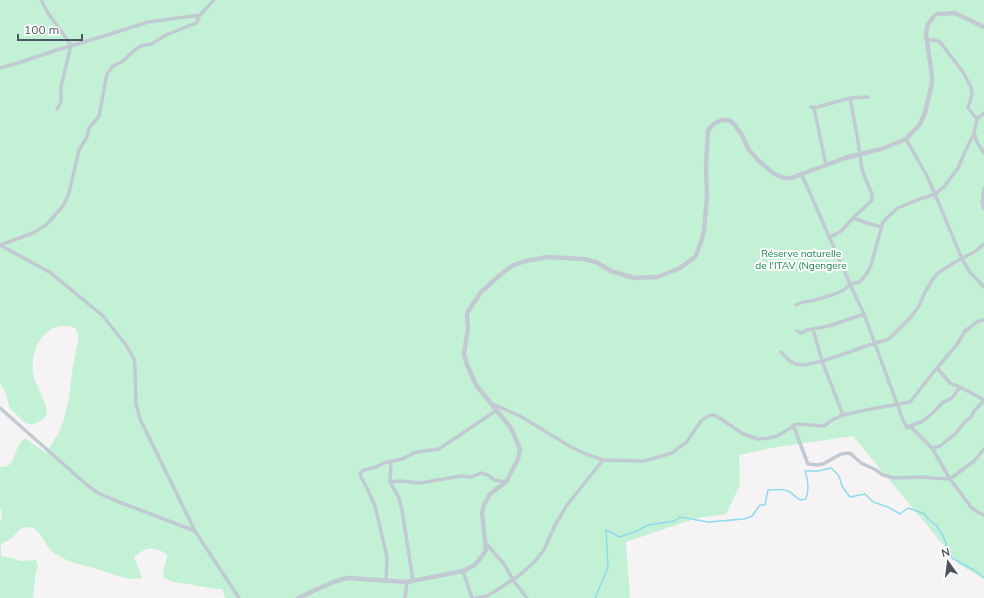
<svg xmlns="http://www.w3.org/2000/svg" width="984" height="598" font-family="Mulish,sans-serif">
	<rect width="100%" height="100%" fill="#f5f3f3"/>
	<path fill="#c3f1d5" d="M0,0H984V579L960,565L853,436L771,448L739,455L740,485L726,514L697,518L626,542L630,597L629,598H225L222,589C212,589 204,587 194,585C181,582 176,585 163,577C163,569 166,563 167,555C155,545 145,547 134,557L142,578L134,579L127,578C117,576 107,572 97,569C82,565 67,562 54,553C44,546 41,528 29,527C20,526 17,533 12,538C9,540 5,542 1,544V556L12,558L20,561L36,560L38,566L36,572L33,598H0V523L2,516L0,506V467C15,468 13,455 19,445C20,442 23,440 25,438L46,453L58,434L64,420L69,397L73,366L78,342V334L75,328C65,324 55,325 47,332C33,344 29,367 36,383C39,390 47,405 47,412C46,416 44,419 40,421C30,428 24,423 17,415C14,413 11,409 9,406C8,403 8,400 7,397C5,392 3,388 0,383Z"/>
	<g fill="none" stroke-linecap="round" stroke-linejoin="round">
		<path stroke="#90daee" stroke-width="1.5" d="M606,530L620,537L637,531L648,525L675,521L680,517L708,522L744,519L752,516L760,505H765L768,490C775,490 782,488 788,491C793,493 795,498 801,500L806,499C809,489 809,481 805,471H818L831,468L839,476L842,486L850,497L865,494L873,502L888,507L900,514L908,508L925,514L928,519L936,525L943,536L952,558L974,570L984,578
			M595,598L608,568L606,530"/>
		<path stroke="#c1cad2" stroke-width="3.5" d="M41,0L48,13L71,45L61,87V102L57,109
			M926,40H934L940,42L963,72L971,87L972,94L968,108L977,119L974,133L977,142L984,153
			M0,68L21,62L54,51L117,32L148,22L200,15
			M811,107L814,108L850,98L868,97
			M814,108L826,165
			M977,119L984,113
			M906,139L926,174L935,194L962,259L969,271L984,287
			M802,175L850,284L864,314L903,420L907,428L910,426L932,448L950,479L971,507L977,512L984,515
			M984,188L982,203L984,209
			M853,218L867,223L881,227
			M829,238L841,231L853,218L872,200V194L862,170L861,162L858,141L850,98
			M0,245L51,273L103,316L126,345L134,359L135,367L136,404L140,419L195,531L239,598
			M0,245L33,233L46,225L63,206L69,193L79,150L87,137L89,128L99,116L107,74L113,66L123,61L136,49L141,46L151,44L166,35L196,23L200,15L214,0
			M796,305L803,302L811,301L832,295L844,290L850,284L860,282L867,273L871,265L883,222L892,213L898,208L917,200L935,194L944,187L958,168L964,154L974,133
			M813,329L822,361L843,415
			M797,331L802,333L807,330L829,326L864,314
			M781,352L790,361L795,364L804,365L822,361L844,354L866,346L889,339L911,317L919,306L925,292L933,279L938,273L957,261L976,251L984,244
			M937,368L950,383L960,387L984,400
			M492,404L520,416L571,447L586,454L603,460L644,461L672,453L678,448L686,443L701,421L706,417L711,415H714L721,419L743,434L758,439L769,438L777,436L797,424L824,426L832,420L843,415L861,411L910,402L937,368L958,343L965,331L977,322L984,320
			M0,408L87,485L98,493L114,500L195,531
			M793,425L808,464L817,465L823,464L841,454L848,453L851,454L861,463L876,470L883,475L894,478L925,477L932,478L950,479L974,461L984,449
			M910,426L923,421L934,412L942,403L952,398L960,387
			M932,448L940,446L955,434L965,422L971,417L974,411L980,405L984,400
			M391,462L390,482L399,498L402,510L413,580
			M390,482L401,481L420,483L461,476L471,477L481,473L488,475L494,480L506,482
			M485,542L504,564L513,580L527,598
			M463,571L472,598
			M386,581L387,557L375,506L367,488L361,477L360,473L364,470L376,467L384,463L402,459L416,452L439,449L497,410
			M405,598L407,582
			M476,598L487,596L494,592L521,574L536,560L544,550L555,525L567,505L603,460"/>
		<path stroke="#c1cad2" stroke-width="4.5" d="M298,598L333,582L348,578L407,582L463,571L475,565L482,556L486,550L482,512L484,505L490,494L506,482L518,459L520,449L511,428L476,385L466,362L464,353L468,329L467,314L469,310L481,292L500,275L512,266L525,261L547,257L584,259L596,262L611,271L634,278L658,277L680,268L695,257L701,242L704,230L707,198L706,165L708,130L715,123L722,120H729L735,125L743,137L748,149L759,161L773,173L784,178H791L845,158L881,149L889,146L906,139L920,124L925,113L932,83V76L926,34L928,24L934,16L937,14L955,13L984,27"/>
	</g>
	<g text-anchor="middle" stroke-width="4" stroke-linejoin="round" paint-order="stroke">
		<g font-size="10" fill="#17864f" stroke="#fff">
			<text x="801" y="257">Réserve naturelle<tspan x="801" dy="12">de l'ITAV (Ngengere</tspan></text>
		</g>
	</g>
	<g transform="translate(948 562) rotate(346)" stroke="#ffffff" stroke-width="3" paint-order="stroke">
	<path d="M0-3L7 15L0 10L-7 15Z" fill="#4a5661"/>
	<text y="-6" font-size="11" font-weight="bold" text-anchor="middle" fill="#4a5661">N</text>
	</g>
	<path d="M18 34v6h64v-6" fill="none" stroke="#4a5661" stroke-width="2"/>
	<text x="24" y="34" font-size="12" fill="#4a5661" stroke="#ffffff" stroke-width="3" paint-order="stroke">100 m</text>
</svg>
